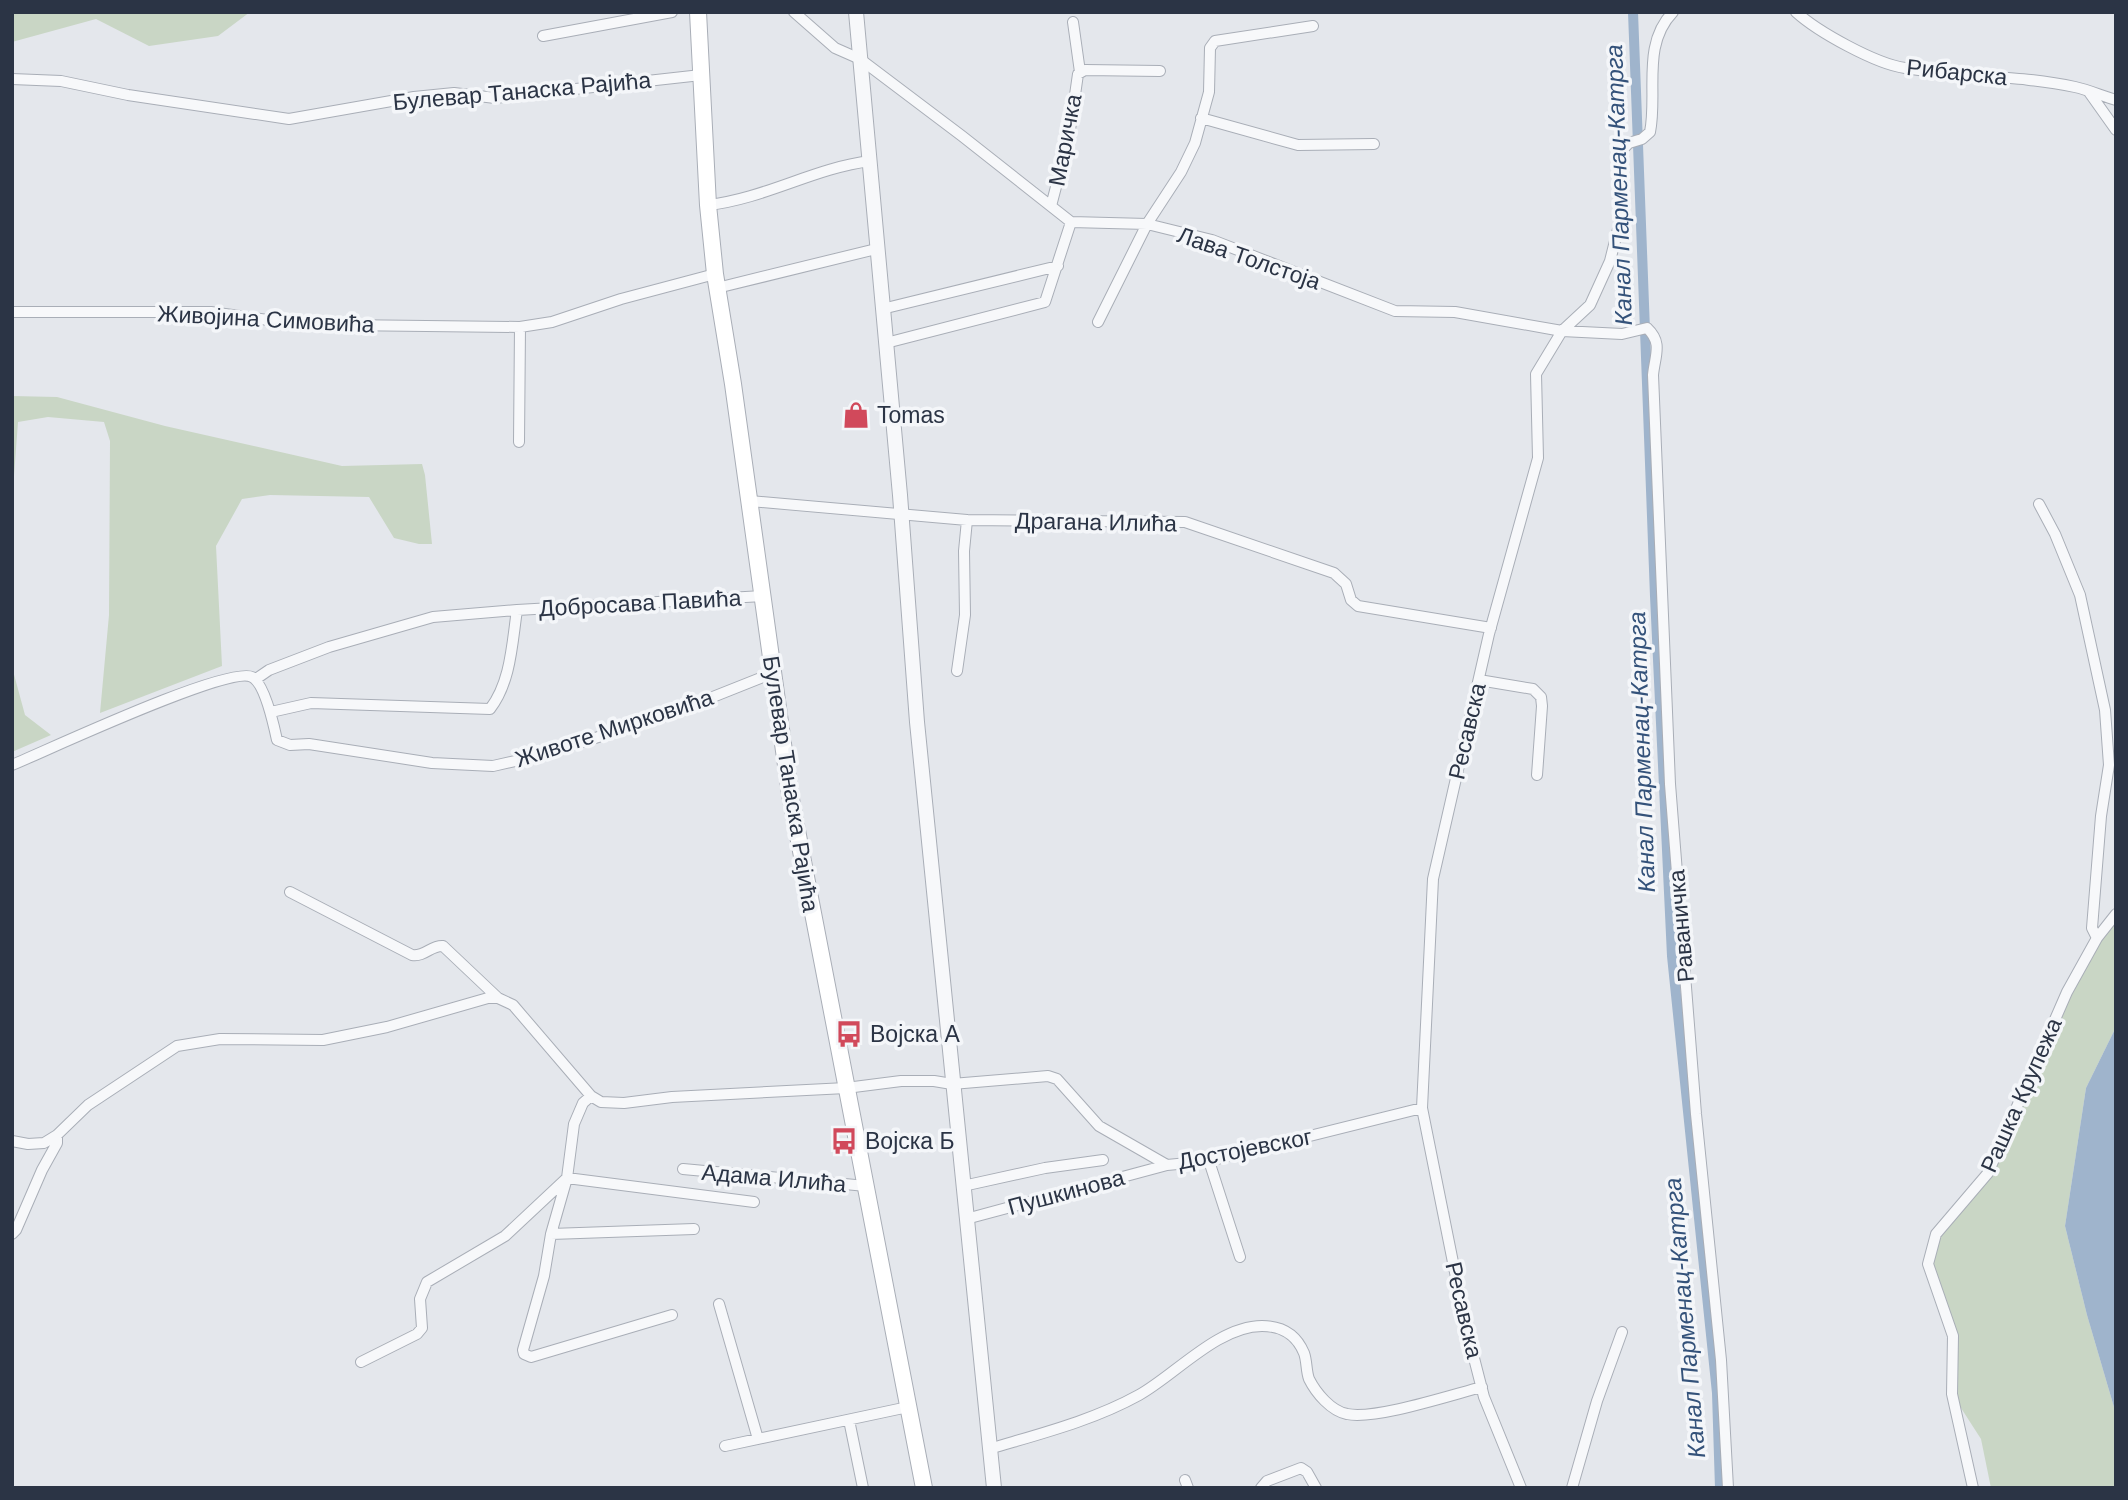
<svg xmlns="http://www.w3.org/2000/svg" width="2128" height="1500" font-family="Arial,sans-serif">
	<rect width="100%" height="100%" fill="#e4e7ec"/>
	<path fill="#c9d6c5" d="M12,12H250L218,36L149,46L96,19L12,42Z
		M12,396L57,397L165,426L342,466L422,464L425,475L432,544H419L394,538L369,497L270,495L242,499L216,546L222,666L100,713L109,615L110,441L104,422L48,417L18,422L12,503Z
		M12,667L25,715L51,735L12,752Z
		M2116,914V1027L2086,1088L2065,1226L2087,1315L2116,1414V1488H1991L1981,1439L1952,1394L1953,1336L1928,1264L1936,1234L1988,1173L2067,992Z"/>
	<path fill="#9fb4cc" d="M2116,1027V1414L2087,1315L2065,1226L2086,1088Z"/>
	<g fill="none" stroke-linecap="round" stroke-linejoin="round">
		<path stroke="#9fb4cc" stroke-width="10" d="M1633,12L1655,596L1672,956L1717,1393L1720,1488"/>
		<defs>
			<path id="minor" d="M794,12L835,48L860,59L962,136L1071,222L1147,224L1212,240L1395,311L1455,312L1562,331L1622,334L1647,328C1663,343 1655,355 1653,375L1670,784L1696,1114L1721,1360L1728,1488
				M1796,12C1818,32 1876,64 1905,68C1961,77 2019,75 2075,87C2089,90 2102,96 2116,100
				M1073,22L1080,72
				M543,36L672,12
				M12,79L61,81L128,95L289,119L414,97L454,93L495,98L701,75
				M2089,92L2116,130
				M1201,118L1298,145L1374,144
				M708,205C764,199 814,168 870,161
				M1051,206L1069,137L1078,74L1085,70L1160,71
				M717,288L876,249
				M882,309L1058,266
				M12,312H211L275,321L342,325L520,327L552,322L621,299L715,274
				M1098,322L1147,224L1181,172L1195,143L1209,92L1210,48L1215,41L1313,26
				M886,343L1045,302L1071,222
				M519,442L520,327
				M750,501L967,520L1185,522L1334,573L1346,584L1351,600L1358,606L1491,628
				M2039,504L2055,534L2080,595L2105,710L2109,765L2101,816L2092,928L2097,938
				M957,671L965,615L964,551L967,520
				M256,679L269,670L329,647L433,617L517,610L763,596
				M1479,680L1533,689L1541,697L1542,706L1537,775
				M271,712L311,703L490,709C511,682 512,643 517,610
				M12,765C46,751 229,665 252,677C265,684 274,726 277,740L290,745L309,744L432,763L493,766L538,756L665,716L773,673
				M290,892L412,955C425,957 431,945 443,946L498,998
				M591,1096L583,1103L574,1124L567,1178L551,1234L544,1276L523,1350L524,1354L531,1357L672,1315
				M12,1141L28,1144L44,1143L57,1135L88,1105L177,1046L220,1039L323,1040L387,1027L488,998H498L513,1005L591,1096L601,1102L624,1103L672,1097L846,1088L901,1081H934L952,1084L1048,1076L1057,1079L1099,1126L1167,1165L1209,1161L1422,1108
				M1209,1161L1240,1257
				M683,1169L866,1186
				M963,1186L1045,1168L1103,1160
				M966,1219L1167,1165
				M12,1234L16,1230L42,1170L57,1143V1135
				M551,1234L694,1229
				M719,1304L758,1439
				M361,1362L417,1334L422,1328L420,1299L427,1282L505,1236L567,1178L754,1202
				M849,1420L863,1488
				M725,1446L908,1407
				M989,1449C1039,1434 1092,1421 1139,1395C1175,1375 1218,1326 1262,1326C1282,1326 1296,1334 1304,1353C1307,1361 1306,1371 1309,1379C1316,1393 1331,1411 1347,1414C1375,1420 1451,1395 1482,1387
				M1185,1480L1188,1488
				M1261,1488L1267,1481L1301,1468L1307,1472L1316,1488
				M1521,1488L1484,1397L1466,1327L1422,1108L1433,879L1489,634L1538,458L1536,374L1562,331L1590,305L1610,261L1621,217L1619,161L1622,150L1629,143L1642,139L1650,132C1658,93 1641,45 1673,12
				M1572,1488L1597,1401L1622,1332
				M1973,1488L1952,1394L1953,1336L1928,1264L1936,1234L1988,1173L2067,992L2097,938L2116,914"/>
			<path id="tertiary" d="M856,12L900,495L917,722L994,1488"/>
			<path id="secondary" d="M698,12L708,205L715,274L733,384L790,794L924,1488"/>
		</defs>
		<use href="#minor" stroke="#a9aeb7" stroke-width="12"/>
		<use href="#tertiary" stroke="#a9aeb7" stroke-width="16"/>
		<use href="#secondary" stroke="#a9aeb7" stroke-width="18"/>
		<use href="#minor" stroke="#f7f8fa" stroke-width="10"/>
		<use href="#tertiary" stroke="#f7f8fa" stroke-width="14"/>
		<use href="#secondary" stroke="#fff" stroke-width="16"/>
	</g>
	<defs>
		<symbol id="shop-bare" viewBox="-9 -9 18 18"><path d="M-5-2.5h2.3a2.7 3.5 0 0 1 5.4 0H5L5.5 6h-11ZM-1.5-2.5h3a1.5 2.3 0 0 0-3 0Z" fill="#d1495b" stroke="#f4f6f9" stroke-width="2.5" paint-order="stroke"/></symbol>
		<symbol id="bus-bare" viewBox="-9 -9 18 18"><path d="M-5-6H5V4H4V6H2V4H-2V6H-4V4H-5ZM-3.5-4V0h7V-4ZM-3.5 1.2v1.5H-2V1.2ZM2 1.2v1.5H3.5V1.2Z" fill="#d1495b" stroke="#f4f6f9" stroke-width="2.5" paint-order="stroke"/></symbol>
	</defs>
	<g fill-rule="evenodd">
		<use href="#shop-bare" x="837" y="396" width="38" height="38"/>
		<use href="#bus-bare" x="830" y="1015" width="38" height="38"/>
		<use href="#bus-bare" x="825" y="1122" width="38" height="38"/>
	</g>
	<g text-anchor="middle" stroke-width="7" stroke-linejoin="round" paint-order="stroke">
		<g font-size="23" fill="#2b3445" stroke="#f4f6f9">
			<text transform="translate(1957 72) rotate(6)" y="8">Рибарска</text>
			<text transform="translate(522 91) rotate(-5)" y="8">Булевар Танаска Рајића</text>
			<text transform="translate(1065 140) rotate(-79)" y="8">Маричка</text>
			<text transform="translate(1249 258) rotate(19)" y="8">Лава Толстоја</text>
			<text transform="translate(266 319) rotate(3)" y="8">Живојина Симовића</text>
			<text transform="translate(1096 522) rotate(1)" y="8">Драгана Илића</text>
			<text transform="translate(640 603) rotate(-3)" y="8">Добросава Павића</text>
			<text transform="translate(614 728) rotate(-18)" y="8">Животе Мирковића</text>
			<text transform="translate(1467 731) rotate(-77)" y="8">Ресавска</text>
			<text transform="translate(791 784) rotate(81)" y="8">Булевар Танаска Рајића</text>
			<text transform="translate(1681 926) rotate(-95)" y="8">Раваничка</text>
			<text transform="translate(2021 1095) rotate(-66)" y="8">Рашка Крупежа</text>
			<text transform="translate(1245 1149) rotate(-11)" y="8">Достојевског</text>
			<text transform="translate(774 1178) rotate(5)" y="8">Адама Илића</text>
			<text transform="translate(1066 1192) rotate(-15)" y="8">Пушкинова</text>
			<text transform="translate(1464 1310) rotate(77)" y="8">Ресавска</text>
		</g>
		<g font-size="23" fill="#2b3445" stroke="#f4f6f9" text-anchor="start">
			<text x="877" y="423">Tomas</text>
			<text x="870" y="1042">Војска А</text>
			<text x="865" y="1149">Војска Б</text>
		</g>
		<g font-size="24" font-style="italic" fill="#34527a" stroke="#f4f6f9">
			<text transform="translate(1619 185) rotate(-92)" y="8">Канал Парменац-Катрга</text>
			<text transform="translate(1642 752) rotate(-92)" y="8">Канал Парменац-Катрга</text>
			<text transform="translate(1685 1318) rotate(-95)" y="8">Канал Парменац-Катрга</text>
		</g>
	</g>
	<rect width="2128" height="1500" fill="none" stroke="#2b3445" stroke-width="28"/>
</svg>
